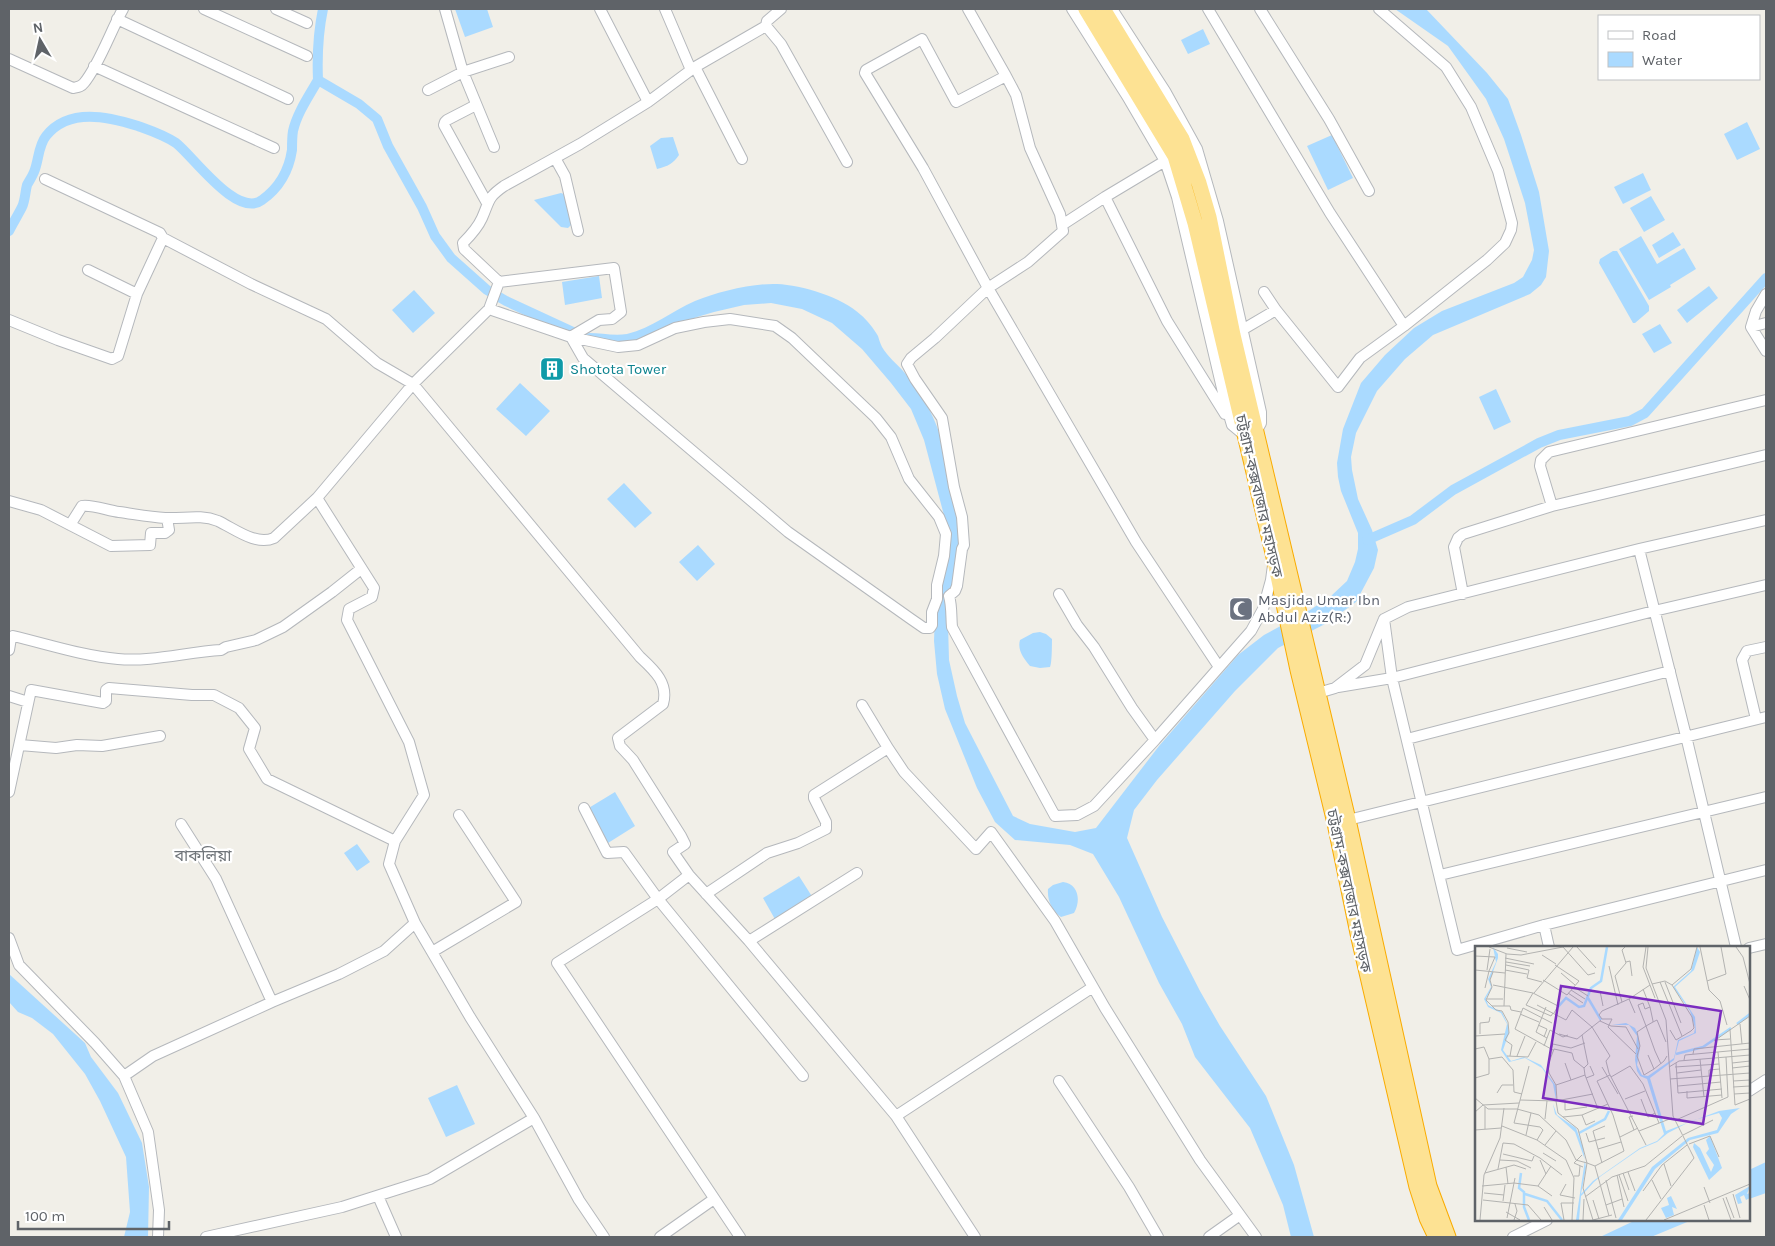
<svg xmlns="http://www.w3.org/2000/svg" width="1775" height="1246" font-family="Karla,'Noto Sans Bengali',sans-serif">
	<rect width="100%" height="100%" fill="#f1efe8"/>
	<path fill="#aadaff" d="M455,9H487L493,27L465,37Z
		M1395,9H1426L1487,73L1508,99L1521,135L1539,192L1549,251L1546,277L1541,285L1530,294L1433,335L1405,359L1377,391L1356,433L1351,457L1352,470L1358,499L1372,530L1378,550L1374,568L1356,602L1327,623L1278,648L1235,691L1157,780L1134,810L1127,838L1162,917L1200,991L1220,1026L1266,1096L1294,1165L1314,1237H1291L1283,1205L1250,1128L1195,1057L1182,1024L1159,983L1119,897L1093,854L1070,845L1015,840L995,822L977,788L945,709L937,674L934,641L935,613L945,519L924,440L911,409L891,383L862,349L832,323L802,309L771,303L744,305L714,312L697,317L637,341L624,343L587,337L585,335L589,333C601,333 614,336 627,334C652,328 672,311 695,301C717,292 753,283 777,284C802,285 842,297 861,315C867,320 874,329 878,336C879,339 880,343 882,347C887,356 897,364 904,372C920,391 932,411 940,435L962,534L948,624L949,660L957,696L965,723L1013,816L1030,824L1075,832L1096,828L1159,746L1238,655L1264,635L1310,610L1331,596L1347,581L1355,562L1358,549V533L1341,491L1338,477L1337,463L1343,429L1361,383L1385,355L1414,328L1442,311L1514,283L1523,277L1532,260L1534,250L1525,203L1504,139L1486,99L1448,46Z
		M1203,29L1210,44L1188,54L1181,40Z
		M1747,122L1760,149L1737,160L1724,134Z
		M1332,135L1353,178L1328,190L1307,146Z
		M673,137L679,155C673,164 668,166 657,169L650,146L661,138Z
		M1643,173L1651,190L1623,204L1614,187Z
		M561,193L566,195L572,224L568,228L561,227L534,200Z
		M1651,196L1665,220L1644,232L1630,208Z
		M1673,232L1681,245L1659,258L1652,245Z
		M1641,236L1657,264L1684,248L1696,269L1670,285L1669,283L1671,287L1649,300L1619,249Z
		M1613,251H1617L1649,306V311L1635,323H1633L1599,263L1600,259Z
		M599,276L602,298L565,305L562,282Z
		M1709,286L1718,298L1687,323L1677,310Z
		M414,290L435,313L413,333L392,310Z
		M1660,324L1672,343L1654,353L1642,334Z
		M520,383L550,411L526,436L496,409Z
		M1496,389L1511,422L1494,430L1479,397Z
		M624,483L652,513L635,528L607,499Z
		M698,545L715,564L697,581L679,562Z
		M1040,632L1046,634L1052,639C1052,643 1052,664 1050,667L1040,668L1030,666C1024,659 1017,650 1020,640L1033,633Z
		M615,792L635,826L608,843L587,809Z
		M357,844L370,862L357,871L344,853Z
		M799,876L813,898L776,921L763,898Z
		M1063,882C1079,884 1081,901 1074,913L1061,917C1052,911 1047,900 1048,889L1053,885Z
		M9,974L85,1043L91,1057L118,1093L142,1143L149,1187L148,1237H124L130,1212L126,1157L100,1101L85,1074L53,1034L32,1018L18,1012L9,1002Z
		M457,1085L475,1124L446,1137L428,1098Z
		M1766,1162V1193L1749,1199V1170Z
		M1636,1220H1692L1651,1237H1600Z"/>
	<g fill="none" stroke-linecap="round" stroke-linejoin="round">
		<path stroke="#aadaff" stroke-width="10" d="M318,80L359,104L377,119L388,146L422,207L435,236L451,258L487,290L506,301L573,332
			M318,80C317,56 318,33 323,9
			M9,231C13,223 18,215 22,207C25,201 25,193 27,185C29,181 32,177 34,172C39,160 38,146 46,136C69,107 109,117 138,126C152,131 164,135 176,143C193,156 237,219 262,200C279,188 289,170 292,150C292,144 292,137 293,131C297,113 309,96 318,80
			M1367,540L1413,520L1453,490L1539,443L1559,435L1630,421L1645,413L1766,278"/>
		<defs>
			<path id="minor" d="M204,9L307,56
				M276,9L307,23
				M445,9L463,72L494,147
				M600,9L648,102
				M665,9L691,70
				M968,9L1006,76
				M1072,9L1127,96L1165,161L1177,197L1225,401L1232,425L1244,435L1256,432L1261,423V412L1218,221L1197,149L1165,91L1112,9
				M1208,9L1330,213L1404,326
				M1260,9L1329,119L1369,191
				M117,19L288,99
				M766,26L781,44L847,162
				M9,59L73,88C78,87 81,87 84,83C99,65 111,30 123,9
				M94,66L274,148
				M695,67L742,159
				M428,90L463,72L509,57
				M476,105L447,120L445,122L444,125L487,203
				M555,158L565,176L578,231
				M45,179L160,233L163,238
				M1105,197L1165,161
				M1062,225L1105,197L1167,321L1225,414
				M88,270L137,294
				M499,282L464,249L463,243C470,236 478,227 482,218C490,200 487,198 504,186L580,144L648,102L695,67L766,26L767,21L781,9
				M1264,292L1276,310L1338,387L1360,358L1404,326L1487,260L1505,243L1511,230L1512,223L1498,171L1471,107L1446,67L1379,9
				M1766,294L1756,311L1751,327L1766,351
				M489,309L571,337L618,347L638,345L675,328L704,322L730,319L775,326L792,338L876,418L891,437L909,479L939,517L946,534L944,556L937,585V599L932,612V625L930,628H924L911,619L788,532L583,358L571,337L572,336L599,320L612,319L621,312L614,268L499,282
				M9,320L58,340L112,359L118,356L137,294L163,238L251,284L326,319L377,363L413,384L640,657C654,670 669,683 663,704L618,738L620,746L633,760L681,836L685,844L673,852L689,875L749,941L896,1116L975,1237
				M1751,327L1766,323
				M1242,330L1276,310
				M9,501L41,510L111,546L150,545L151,533H165L169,530L167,518
				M1552,506L1540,466L1541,460L1549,452L1766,400
				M70,525L82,506C91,504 109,511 119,512C134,514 150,517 165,518C184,519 200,514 218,521C235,529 256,546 274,538L317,498
				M1639,549L1686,736L1736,947
				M1059,594L1077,625L1094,647L1132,708L1155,740
				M1463,594L1454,547L1458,538L1463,534L1552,506L1766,455
				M1384,619L1392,678L1457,950L1544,925L1766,870
				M9,650L11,638L13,636C47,644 83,656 118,659C152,662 187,652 221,650L226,647L256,640L283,627L332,592L361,569
				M1219,667L1136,542L988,288L923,168L865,73L866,70L922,39L956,102L1006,76L1016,95L1030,148L1060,214L1063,231L1028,262L988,288L935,338L911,358L907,364L915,379L942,418L954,487L962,517L964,545L962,549L957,586L955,591L949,596C952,606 951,617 952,627L1055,816L1077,815L1094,806L1155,740L1251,631L1263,609L1271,580L1273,565
				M1338,687L1392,678L1654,611L1766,585
				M1318,693L1335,688L1365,665L1384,619L1408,607L1639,549L1766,520
				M9,696L28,702
				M862,705L888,748
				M1756,719L1742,660L1747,651L1766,647
				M1407,739L1670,671
				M20,745L56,748L77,745L102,746L160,736
				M9,792L31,690L103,703L106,701V690L109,688L192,695H214L239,708L255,728L249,749L267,779L395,841L389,864L415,923L384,951L339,974L272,1002L216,879L181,824
				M584,808L607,853L624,852L658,899L803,1076
				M1348,820L1766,717
				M395,841L424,795L409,742L347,620L349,609L372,597L374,588L317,498L413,384L489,309L499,282
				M689,875L658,899L557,963L740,1237
				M1440,875L1766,797
				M706,894L767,853L798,843L826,829V822L814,798V795L888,748L904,772L976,849L991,832L1055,921L1105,1008L1200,1160L1256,1237
				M415,923L470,1017L534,1118L579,1200L604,1237
				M1544,925L1549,947
				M9,938L19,965L95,1043L124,1076L153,1056L272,1002
				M749,941L857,873
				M1749,948L1766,944
				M432,952L516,902L459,815
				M124,1076L148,1132L159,1210L158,1237
				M1059,1081L1129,1187L1158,1237
				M1749,1091L1766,1080
				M896,1116L1093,987
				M378,1196L396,1237
				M206,1237L342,1207L430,1179L534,1118
				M660,1237L714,1199
				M1209,1237L1240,1215
				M1513,1237L1547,1220"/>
			<path id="highway" d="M1086,9L1175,156L1195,223L1274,557L1298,670L1335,823L1359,938L1417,1187L1427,1218L1436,1237
				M1103,9L1182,139L1199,183L1209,217L1233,335L1348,820L1429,1186L1448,1237"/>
		</defs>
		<use href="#minor" stroke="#b5b8bc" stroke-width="12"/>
		<use href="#highway" stroke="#f9ab00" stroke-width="17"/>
		<use href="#minor" stroke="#fff" stroke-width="10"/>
		<use href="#highway" stroke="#fde293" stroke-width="15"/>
	</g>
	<defs>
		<symbol id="building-square" viewBox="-11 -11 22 22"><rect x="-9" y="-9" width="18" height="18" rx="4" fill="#0f9aa8" stroke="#fff"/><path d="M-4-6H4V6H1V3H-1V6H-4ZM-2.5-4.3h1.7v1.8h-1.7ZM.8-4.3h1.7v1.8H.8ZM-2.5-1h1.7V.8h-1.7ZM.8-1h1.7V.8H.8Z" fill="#fff"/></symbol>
		<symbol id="mosque-square" viewBox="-11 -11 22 22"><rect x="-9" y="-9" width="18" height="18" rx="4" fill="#6b7280" stroke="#fff"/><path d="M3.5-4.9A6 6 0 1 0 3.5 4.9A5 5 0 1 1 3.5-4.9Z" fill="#fff"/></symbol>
	</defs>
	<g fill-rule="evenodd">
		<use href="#building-square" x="538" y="355" width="28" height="28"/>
		<use href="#mosque-square" x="1227" y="595" width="28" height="28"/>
	</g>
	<g text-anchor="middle" stroke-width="4.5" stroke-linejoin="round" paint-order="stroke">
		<g font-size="15" fill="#0d838f" stroke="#fff" text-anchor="start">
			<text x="570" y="374">Shotota Tower</text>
		</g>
		<g font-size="15" fill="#5f6368" stroke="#fff">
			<text transform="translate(1259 496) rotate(77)" y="5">চট্টগ্রাম-কক্সবাজার মহাসড়ক</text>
			<text transform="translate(1349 891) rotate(78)" y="5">চট্টগ্রাম-কক্সবাজার মহাসড়ক</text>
		</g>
		<g font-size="15" fill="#5b616d" stroke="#fff" text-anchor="start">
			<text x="1258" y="605">Masjida Umar Ibn<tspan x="1258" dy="17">Abdul Aziz(R:)</tspan></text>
		</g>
		<g font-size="16" fill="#70757a" stroke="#fff">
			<text x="203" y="861">বাকলিয়া</text>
		</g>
	</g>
	<g transform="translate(1475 946)">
		<rect width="275" height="275" fill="#f1efe8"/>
		<path d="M18,1L23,8V12L15,34L17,42L11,52L13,59L27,66L33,79L34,87L28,104L36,115L49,111L66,119L81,140V154L78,138L67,122L50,112L34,116L26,104L32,78L26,67L13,61L9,53L16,41L13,33L21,16ZM222,1L225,6L219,24L200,41L220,71L221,87L204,95L199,114L175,132L191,185L244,165L265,162L256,168L243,187L215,194L180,223L147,274H143L177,221L213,192L242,184L247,172L244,167L216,175L193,187L182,196L165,203L126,230L119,236L109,247L106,250L104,274H101L110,214L100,186L80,168L78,158L82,169L101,182L108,201L111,222L106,248L118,235L165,202L182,195L189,188L172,133L165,130L162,125L160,114L162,90L154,79H137L151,77L160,82L163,88L165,102L162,119L167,129L173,130L199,112L203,94L219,87L220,82L215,65L198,41L216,25ZM235,190L247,222L234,234L218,201L219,197L225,202L236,226L239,219L231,207L234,203L231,194ZM275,240L272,248L275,247V252L271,254L269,249L265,251L267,257L263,258L260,249ZM196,250L202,263L197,261L199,269L191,272L186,262L194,259L192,252Z" fill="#aadaff"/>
		<path fill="none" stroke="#aadaff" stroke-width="2.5" d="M113,52L126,74M83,61L91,52L104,61L109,60L116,42L126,35L132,1M262,78L275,68M201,108L228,101L256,82M104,187L130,173L134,165M46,227L44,242L49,246V261L54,274M50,248L72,255L87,274"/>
		<path fill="none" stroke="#b3b3b1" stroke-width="1" d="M14,1L32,8L46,9L88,1M88,1L113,29L120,27M102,1L121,22M171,1L168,21L180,52M225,1L234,44L245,55L252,79M261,1L268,11L275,38M32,2L52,6M67,9L81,18M0,10L20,11L14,25M30,12L59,18M31,16L55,20M151,16L155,15L157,30M31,19L54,24L52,32L67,36M134,20L143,59M0,24L30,27M12,24L15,3M30,24L52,28M18,26L15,34L17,41L11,54L21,64L27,65L33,76L34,87L30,94L37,99L35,110M86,27L100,39M68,34L92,49L104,35L80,19M232,35L251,28L246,1M185,36L207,90M190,36L206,77M177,38L190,35L197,39L217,71L219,82L216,85L201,94L195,84M18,39L58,47L83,60L79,67M197,39L216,23L222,1M269,40L275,54M99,41L113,50M10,42L14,25M168,43L175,61M96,44L110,53M125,45L128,60M58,47L51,59L76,70L78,67M59,47L98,1M93,47L108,57M12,53H28M154,53L160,67M147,56L140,30L151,17L147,4L150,1M62,59L91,74L97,64L117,81L135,110L131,115L134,127L171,199M17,60H35L36,64L46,66M29,60L31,8M45,68L64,76M127,73H137L133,81L161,108M127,73L124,69L127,65L154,53L175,39M125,75L136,80L151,81L163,103M178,76L182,74L191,96M77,77L48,62L40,83L78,104M265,78L267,98M63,79L72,83L69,91M255,83L260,159L275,153M5,88V77L14,76L15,71M84,88L102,93L107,89M0,90L30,88M72,92L75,84L88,91L93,89M239,94L255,93M239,95L275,70M69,100L72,92L61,86L71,61M0,103L9,101L14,113M76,103L78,98L96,102L110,97M243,106L247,152M218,108L219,103L275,97M173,109L179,123M32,110L53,111L61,96M42,110L50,90M225,113L229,151M209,114L210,109L275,103M90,117L96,134L110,129L109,122L99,114L97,107L79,103L73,119L74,127L81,139L96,134M201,117L203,147L247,143M257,117L275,115M186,118L180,105L171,80L163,59L168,57L170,63L175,61L178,75V76L171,80L162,86L165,100L162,110L169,129L179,123L189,115L192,110M54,120L39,177L65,181L68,184L62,194M127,121L143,148M194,121L204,115L275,109M200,121L244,118M109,122L113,118L107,89L126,74M257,122L275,120M202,127L226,124M110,129L123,163M234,130V124L245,123M136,131L155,120L168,138L184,177M0,132L14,128V113L27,111L38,124L39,146L47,148M111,132L119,129L115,120M195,133L275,127M258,135L275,134M81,139L82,155M203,140L246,136M258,141L275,140M212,145V152L247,149M22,147L27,139H38M259,148L275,147M0,152L13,163H42L64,169L91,194L101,214L112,217L103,183L83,167L81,155M150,153L170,145M166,153L173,171L180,167M45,154L81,155L118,148M90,154V164L112,161M10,161V183M0,166L8,159L44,157M107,169L111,179L120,175M158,170L154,171L159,184M88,171L107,169L133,158M70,173L72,155M201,174L253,151L251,111M27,180L62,194L91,214L99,232L97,274M0,184L26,182M164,185L197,172M111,187L114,196L130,192M51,189L56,167M208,189L238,174M145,191L163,182M214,198L235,190L244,211M70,199L81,185M123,203L146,196M68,207L81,215M28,208L57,215L59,210M107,209L99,217L108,221M25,214L42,215L56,222M65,214L71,228M127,217L118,185L130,180M189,218L196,240M31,221L33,238M23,223L28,197L39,198L65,212L87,229M153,226L160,245M10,227L39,219L51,223M148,227L154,244M142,229L149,261M144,229L153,255M99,230H104L105,220M131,234L141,272M177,234L186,253M91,238L85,249L100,252M7,240L39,237L63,240L77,250M63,240L76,220M229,241L235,257M168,245L187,219L212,199M9,247L29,249M258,248L265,272M110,251L137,231L170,220L207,190M251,251L259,272M248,252L256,274M8,254L53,259L66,274M118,254L124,273M28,255L30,239M131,259L147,253M229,259L234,274M69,261L77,274M31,266L45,274M134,270L120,220L149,205L138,169L122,135L135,129M32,272L40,232M5,274L9,229L25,192L29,162M39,274L42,265L40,258M89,274L86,257H99M108,274L109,253M118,274L108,242L112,217L120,220M118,274L137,269M171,274L219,212L198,170L191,74L171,22L173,1M189,274L275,238"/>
		<path fill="#7b2cbf" fill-opacity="0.15" stroke="#7b2cbf" stroke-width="2.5" d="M86,40L246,65L228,178L68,152Z"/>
		<rect width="275" height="275" fill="none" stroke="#5f6368" stroke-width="2.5"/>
	</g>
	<rect width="1775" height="1246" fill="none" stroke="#5f6368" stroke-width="20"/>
	<rect x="1598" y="15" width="162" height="65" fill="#ffffff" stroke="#bfc1c3"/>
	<rect x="1608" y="31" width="25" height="8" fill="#ffffff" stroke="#bfc1c3"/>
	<text x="1642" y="40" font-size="15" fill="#5f6368">Road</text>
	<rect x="1608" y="52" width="25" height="15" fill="#aadaff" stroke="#bfc1c3"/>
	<text x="1642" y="65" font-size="15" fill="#5f6368">Water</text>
	<g transform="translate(40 40) rotate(351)" stroke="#ffffff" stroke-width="4" paint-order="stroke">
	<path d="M0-4L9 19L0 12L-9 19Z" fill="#5f6368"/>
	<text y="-8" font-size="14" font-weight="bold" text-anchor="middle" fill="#5f6368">N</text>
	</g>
	<path d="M18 1221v8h151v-8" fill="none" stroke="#5f6368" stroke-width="2.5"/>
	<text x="25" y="1221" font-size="15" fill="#5f6368" stroke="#ffffff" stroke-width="4" paint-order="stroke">100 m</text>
</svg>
